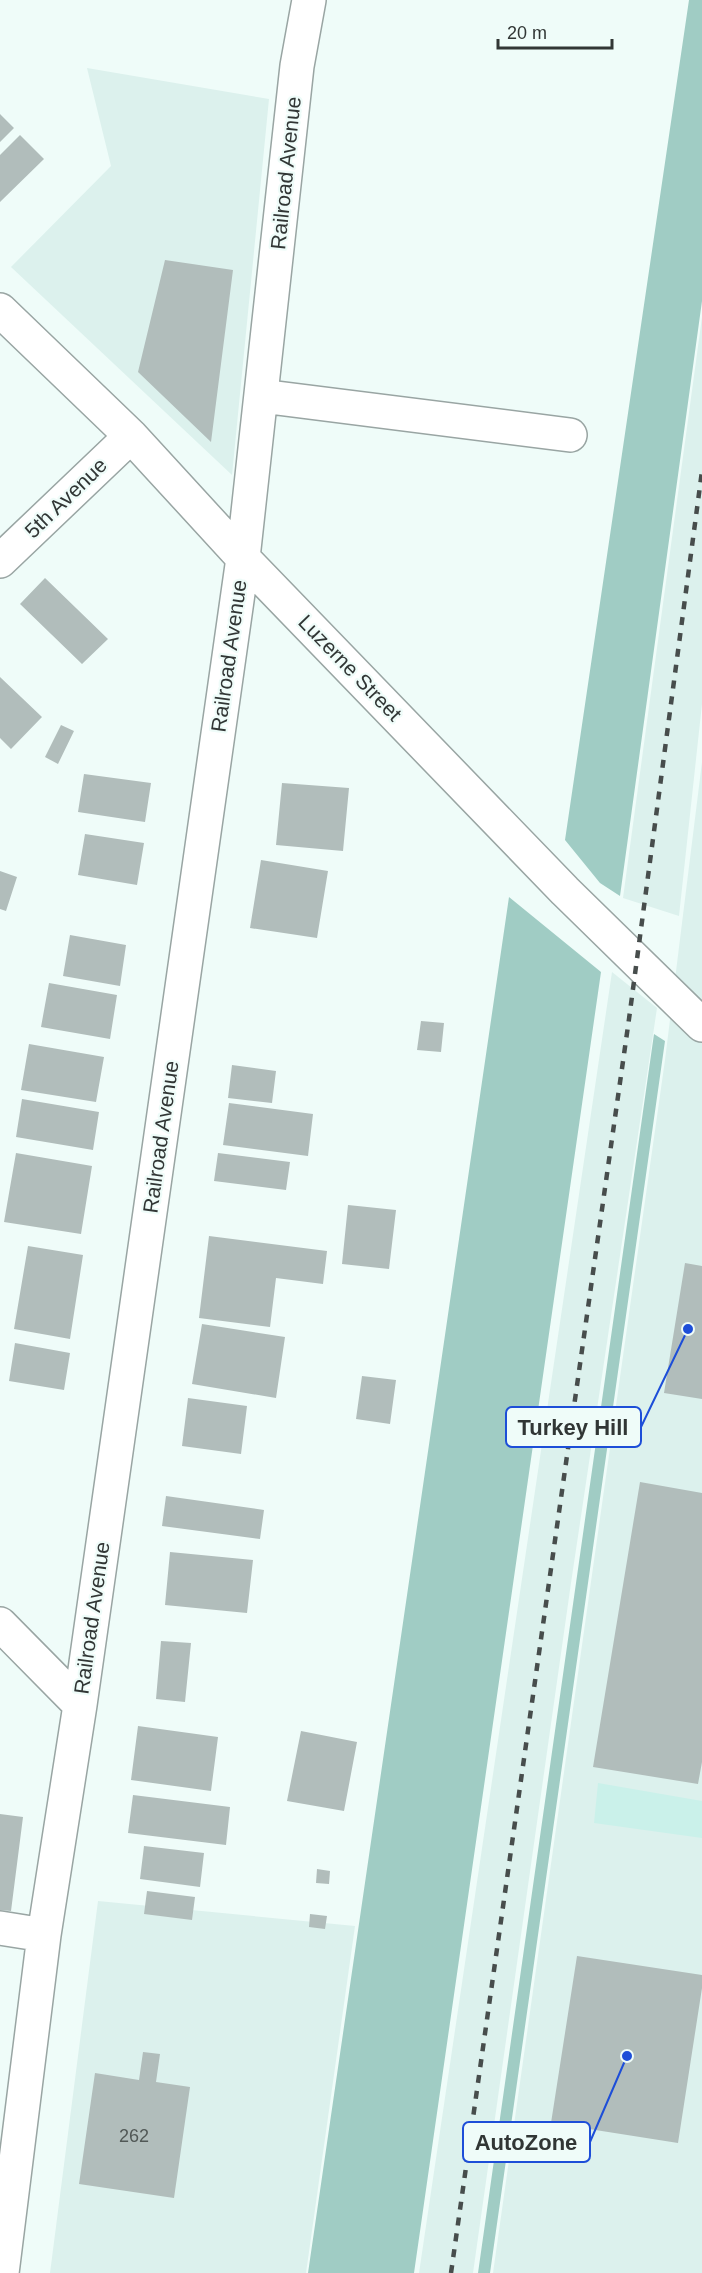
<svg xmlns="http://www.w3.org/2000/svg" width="702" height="2273" font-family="Helvetica,sans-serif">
	<rect width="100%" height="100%" fill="#effcf9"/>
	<path fill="#dcf1ed" d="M87,68L269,99L232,475L11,267L111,166Z
		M702,317V704L679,916L623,898Z
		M702,762V2273H493L665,1060Z
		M612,972L657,1008L571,1583L473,2273H419Z
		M98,1901L355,1926L306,2273H50Z"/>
	<path fill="#caf1ea" d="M598,1783L702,1801V1838L594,1823Z"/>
	<path fill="#a0ccc4" d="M689,0H702V301L620,896L600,883L565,840Z
		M509,897L601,972L414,2273H308Z
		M654,1034L665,1041L490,2273H478Z"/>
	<path fill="#b1bdbb" d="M0,114L14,128L0,142Z
		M20,135L44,159L0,202V155Z
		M165,260L233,270L211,442L138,372Z
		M45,578L108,639L82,664L20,604Z
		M0,677L42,717L11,749L0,738Z
		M61,725L74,731L58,764L45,757Z
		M84,774L151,783L145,822L78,812Z
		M282,783L349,788L343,851L276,845Z
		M85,834L144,843L137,885L78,875Z
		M261,860L328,871L317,938L250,928Z
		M0,871L17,877L6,911L0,909Z
		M70,935L126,945L120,986L63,976Z
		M49,983L117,995L110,1039L41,1027Z
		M421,1021L444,1023L441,1052L417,1050Z
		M29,1044L104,1057L96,1102L21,1090Z
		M232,1065L276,1071L272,1103L228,1098Z
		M22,1099L99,1112L93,1150L16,1137Z
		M229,1103L313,1114L308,1156L223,1145Z
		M16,1153L92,1166L81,1234L4,1222Z
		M218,1153L290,1162L286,1190L214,1181Z
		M348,1205L396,1210L389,1269L342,1264Z
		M209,1236L327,1251L323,1284L276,1278L270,1327L199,1318Z
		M28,1246L83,1255L70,1339L14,1329Z
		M685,1263L702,1266V1399L664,1393Z
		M202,1324L285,1337L276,1398L192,1384Z
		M15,1343L70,1353L64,1390L9,1381Z
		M362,1376L396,1380L390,1424L356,1419Z
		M188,1398L247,1406L241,1454L182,1446Z
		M640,1482L702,1493V1762L698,1784L593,1767Z
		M166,1496L264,1510L260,1539L162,1526Z
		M170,1552L253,1560L247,1613L165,1605Z
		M161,1641L191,1643L185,1702L156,1699Z
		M138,1726L218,1737L211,1791L131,1780Z
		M301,1731L357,1742L344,1811L287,1801Z
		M133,1795L230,1807L226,1845L128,1833Z
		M0,1814L23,1817L11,1911L0,1910Z
		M144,1846L204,1853L200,1887L140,1879Z
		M317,1869L330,1871L329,1884L316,1883Z
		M147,1891L195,1897L192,1920L144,1914Z
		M310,1914L327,1916L325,1929L309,1927Z
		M577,1956L702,1975V1988L678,2143L551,2123Z
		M143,2052L160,2054L156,2082L190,2087L174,2198L79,2184L95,2073L139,2080Z"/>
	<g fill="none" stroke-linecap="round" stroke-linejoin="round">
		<defs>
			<path id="minor" d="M0,310L131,436L243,558L565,891L702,1025
				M261,396L570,435
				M0,561L131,436
				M0,1624L80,1705
				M0,1928L44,1935
				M2,2273L44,1935L80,1705L243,558L297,66L309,0"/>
		</defs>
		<use href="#minor" stroke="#99a5a3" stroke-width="36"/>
		<use href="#minor" stroke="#fff" stroke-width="33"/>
		<path stroke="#474d4c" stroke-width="4.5" stroke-dasharray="8 8" stroke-linecap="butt" d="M451,2273L629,1019L702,471"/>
	</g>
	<g text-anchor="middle" stroke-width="4.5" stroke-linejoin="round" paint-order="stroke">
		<g font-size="18" fill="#515856">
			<text x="134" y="2142">262</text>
		</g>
		<g font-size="21" fill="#313635" stroke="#effcf9">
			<text transform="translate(286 173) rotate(-84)" y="7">Railroad Avenue</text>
			<text transform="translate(66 498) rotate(-44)" y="7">5th Avenue</text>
			<text transform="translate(229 656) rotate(-82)" y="7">Railroad Avenue</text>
			<text transform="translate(350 668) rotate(46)" y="7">Luzerne Street</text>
			<text transform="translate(161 1137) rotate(-82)" y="7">Railroad Avenue</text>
			<text transform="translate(92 1618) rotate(-82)" y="7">Railroad Avenue</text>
		</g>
	</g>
	<path fill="none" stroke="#1d4ed8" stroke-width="2" d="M688 1329L641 1427M627 2056L590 2142"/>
	<g fill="#1d4ed8" stroke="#effcf9" stroke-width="2">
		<circle cx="688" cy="1329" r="6"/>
		<circle cx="627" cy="2056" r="6"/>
	</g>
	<g fill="#effcf9" stroke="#1d4ed8" stroke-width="2">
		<rect x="506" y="1407" width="135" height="40" rx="6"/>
		<rect x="463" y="2122" width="127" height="40" rx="6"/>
	</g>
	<g font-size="22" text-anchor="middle" font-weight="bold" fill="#313635">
		<text x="573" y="1435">Turkey Hill</text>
		<text x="526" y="2150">AutoZone</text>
	</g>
	<path d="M498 39v9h114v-9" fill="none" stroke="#313635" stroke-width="3"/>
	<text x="507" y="39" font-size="18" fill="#313635" stroke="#effcf9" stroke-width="4.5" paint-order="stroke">20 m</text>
</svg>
